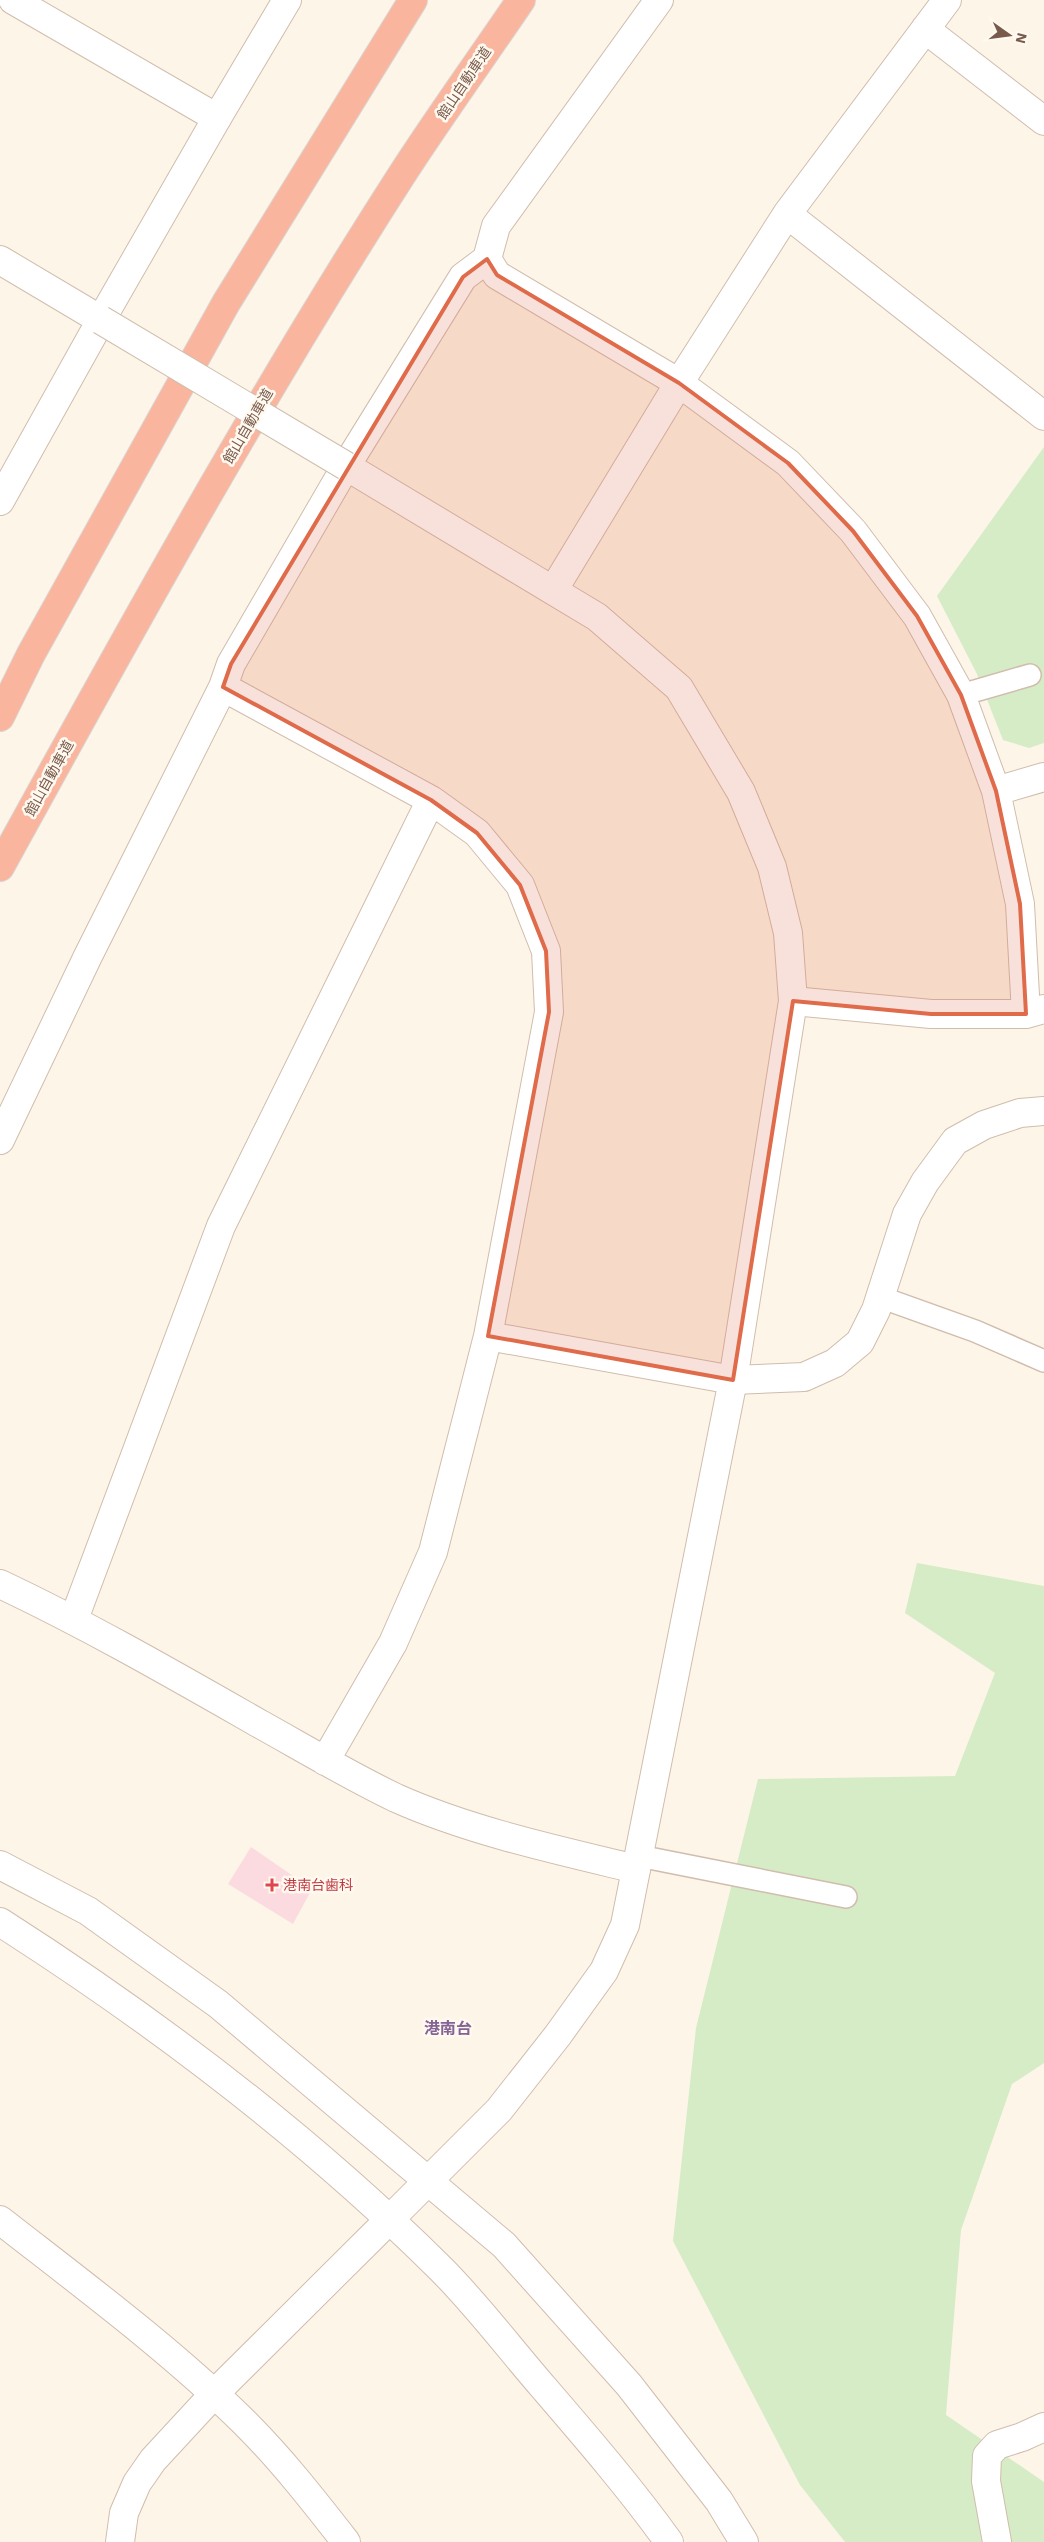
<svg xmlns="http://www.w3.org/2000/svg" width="1044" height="2542" font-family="'Work Sans','Noto Sans JP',sans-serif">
	<rect width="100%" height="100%" fill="#fdf5e8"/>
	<path fill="#fbdbdf" d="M251,1847L312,1889L293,1924L228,1884Z"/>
	<path fill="#d5ecc6" d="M1044,447V743L1029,748L1003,740L977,674L937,596Z
		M917,1563L1044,1586V2063L1012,2084L961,2230L946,2415L1044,2482V2542H845L800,2485L673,2241L696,2028L758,1779L955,1776L995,1673L905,1613Z"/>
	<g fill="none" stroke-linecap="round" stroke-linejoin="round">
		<defs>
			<path id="service" d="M961,695L1030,675
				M880,1297L975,1331L1044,1361
				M639,1856L846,1897"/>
			<path id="minor" d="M13,0L217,118
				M659,0L496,226L487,259L497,275L679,383L788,463L853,531L917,616L961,695L996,791L1020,904L1026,1014
				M925,29L1044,121
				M787,214L1044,416
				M0,260L101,320L0,501
				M554,589L679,383L787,214L947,0
				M223,687L431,800L477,833L520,885L546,951L549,1012L488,1336L433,1552L393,1643L325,1761
				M996,791L1044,777
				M793,1001L931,1014H1026L1044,1009
				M0,1140L88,956L223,687L231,664L346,466L463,277L487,259
				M488,1336L733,1380L804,1377L835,1363L860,1342L876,1310L907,1214L925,1182L955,1141L984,1125L1020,1113L1044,1111
				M0,1584C89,1626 174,1675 260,1724C305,1749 350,1776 396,1798C470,1831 557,1850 636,1869
				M74,1619L221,1226L431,800
				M0,2220C82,2284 171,2350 245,2423C282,2460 314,2501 346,2542
				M120,2542L124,2513L137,2483L153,2460L214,2394L389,2220
				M997,2542L986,2481L987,2456L997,2445L1022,2437L1044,2427"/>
			<path id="tertiary" d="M101,320L217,118L287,0
				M346,466L597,617L679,688L741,792L772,867L788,933L793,1001L733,1380L625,1925L604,1971L558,2035L499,2110L389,2220
				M0,1865L88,1911L218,2004L504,2245L629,2385L719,2501L744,2542
				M0,1922C158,2023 308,2137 441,2269C478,2306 510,2349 544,2388C587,2438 631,2489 669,2542"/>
			<path id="motorway" d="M0,717L31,654L226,303L413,0
				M0,867C128,634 257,400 401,176C439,117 481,59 521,0"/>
		</defs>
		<use href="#service" stroke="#d0bdad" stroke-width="24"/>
		<use href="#minor" stroke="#d0bdad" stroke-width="30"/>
		<use href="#tertiary" stroke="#d0bdad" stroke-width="30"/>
		<use href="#motorway" stroke="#dcd4d0" stroke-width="30"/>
		<use href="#service" stroke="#fff" stroke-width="21"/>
		<use href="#minor" stroke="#fff" stroke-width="28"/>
		<use href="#tertiary" stroke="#fff" stroke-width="28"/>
		<use href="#motorway" stroke="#f9b59e" stroke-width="28"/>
		<defs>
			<path id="minor-bridge" d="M101,320L346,466"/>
		</defs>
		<use href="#minor-bridge" stroke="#d0bdad" stroke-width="30" stroke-linecap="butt"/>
		<use href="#minor-bridge" stroke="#fff" stroke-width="28"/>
	</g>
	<path fill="#df6b4a" fill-opacity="0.2" stroke="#df6b4a" stroke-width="4" stroke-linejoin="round" d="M487,259L497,275L679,383L788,463L853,531L917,616L961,695L996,791L1020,904L1026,1014H931L793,1001L733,1380L488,1336L549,1012L546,951L520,885L477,833L431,800L223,687L231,664L463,277Z"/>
	<path fill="#e0444e" stroke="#fff9f0" stroke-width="2" d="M269.5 1877.5h5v5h5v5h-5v5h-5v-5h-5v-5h5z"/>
	<g text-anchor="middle" stroke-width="5" stroke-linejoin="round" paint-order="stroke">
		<g font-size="14" fill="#795b4b" stroke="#fff9f0">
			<text transform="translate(464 83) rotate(-56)" y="5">館山自動車道</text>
			<text transform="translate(248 426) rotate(-60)" y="5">館山自動車道</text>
			<text transform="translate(49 778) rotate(-61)" y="5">館山自動車道</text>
		</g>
		<g font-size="14" fill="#be3a42" stroke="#fff9f0" text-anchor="start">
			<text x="283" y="1890">港南台歯科</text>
		</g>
		<g font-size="16" font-weight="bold" fill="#846395" stroke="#fff9f0">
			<text x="448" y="2034">港南台</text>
		</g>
	</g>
	<g transform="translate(1009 35) rotate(104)" stroke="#fff9f0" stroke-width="4" paint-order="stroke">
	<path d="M0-4L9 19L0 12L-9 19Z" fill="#795b4b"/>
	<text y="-8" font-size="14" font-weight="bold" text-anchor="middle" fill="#795b4b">N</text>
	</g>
</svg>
